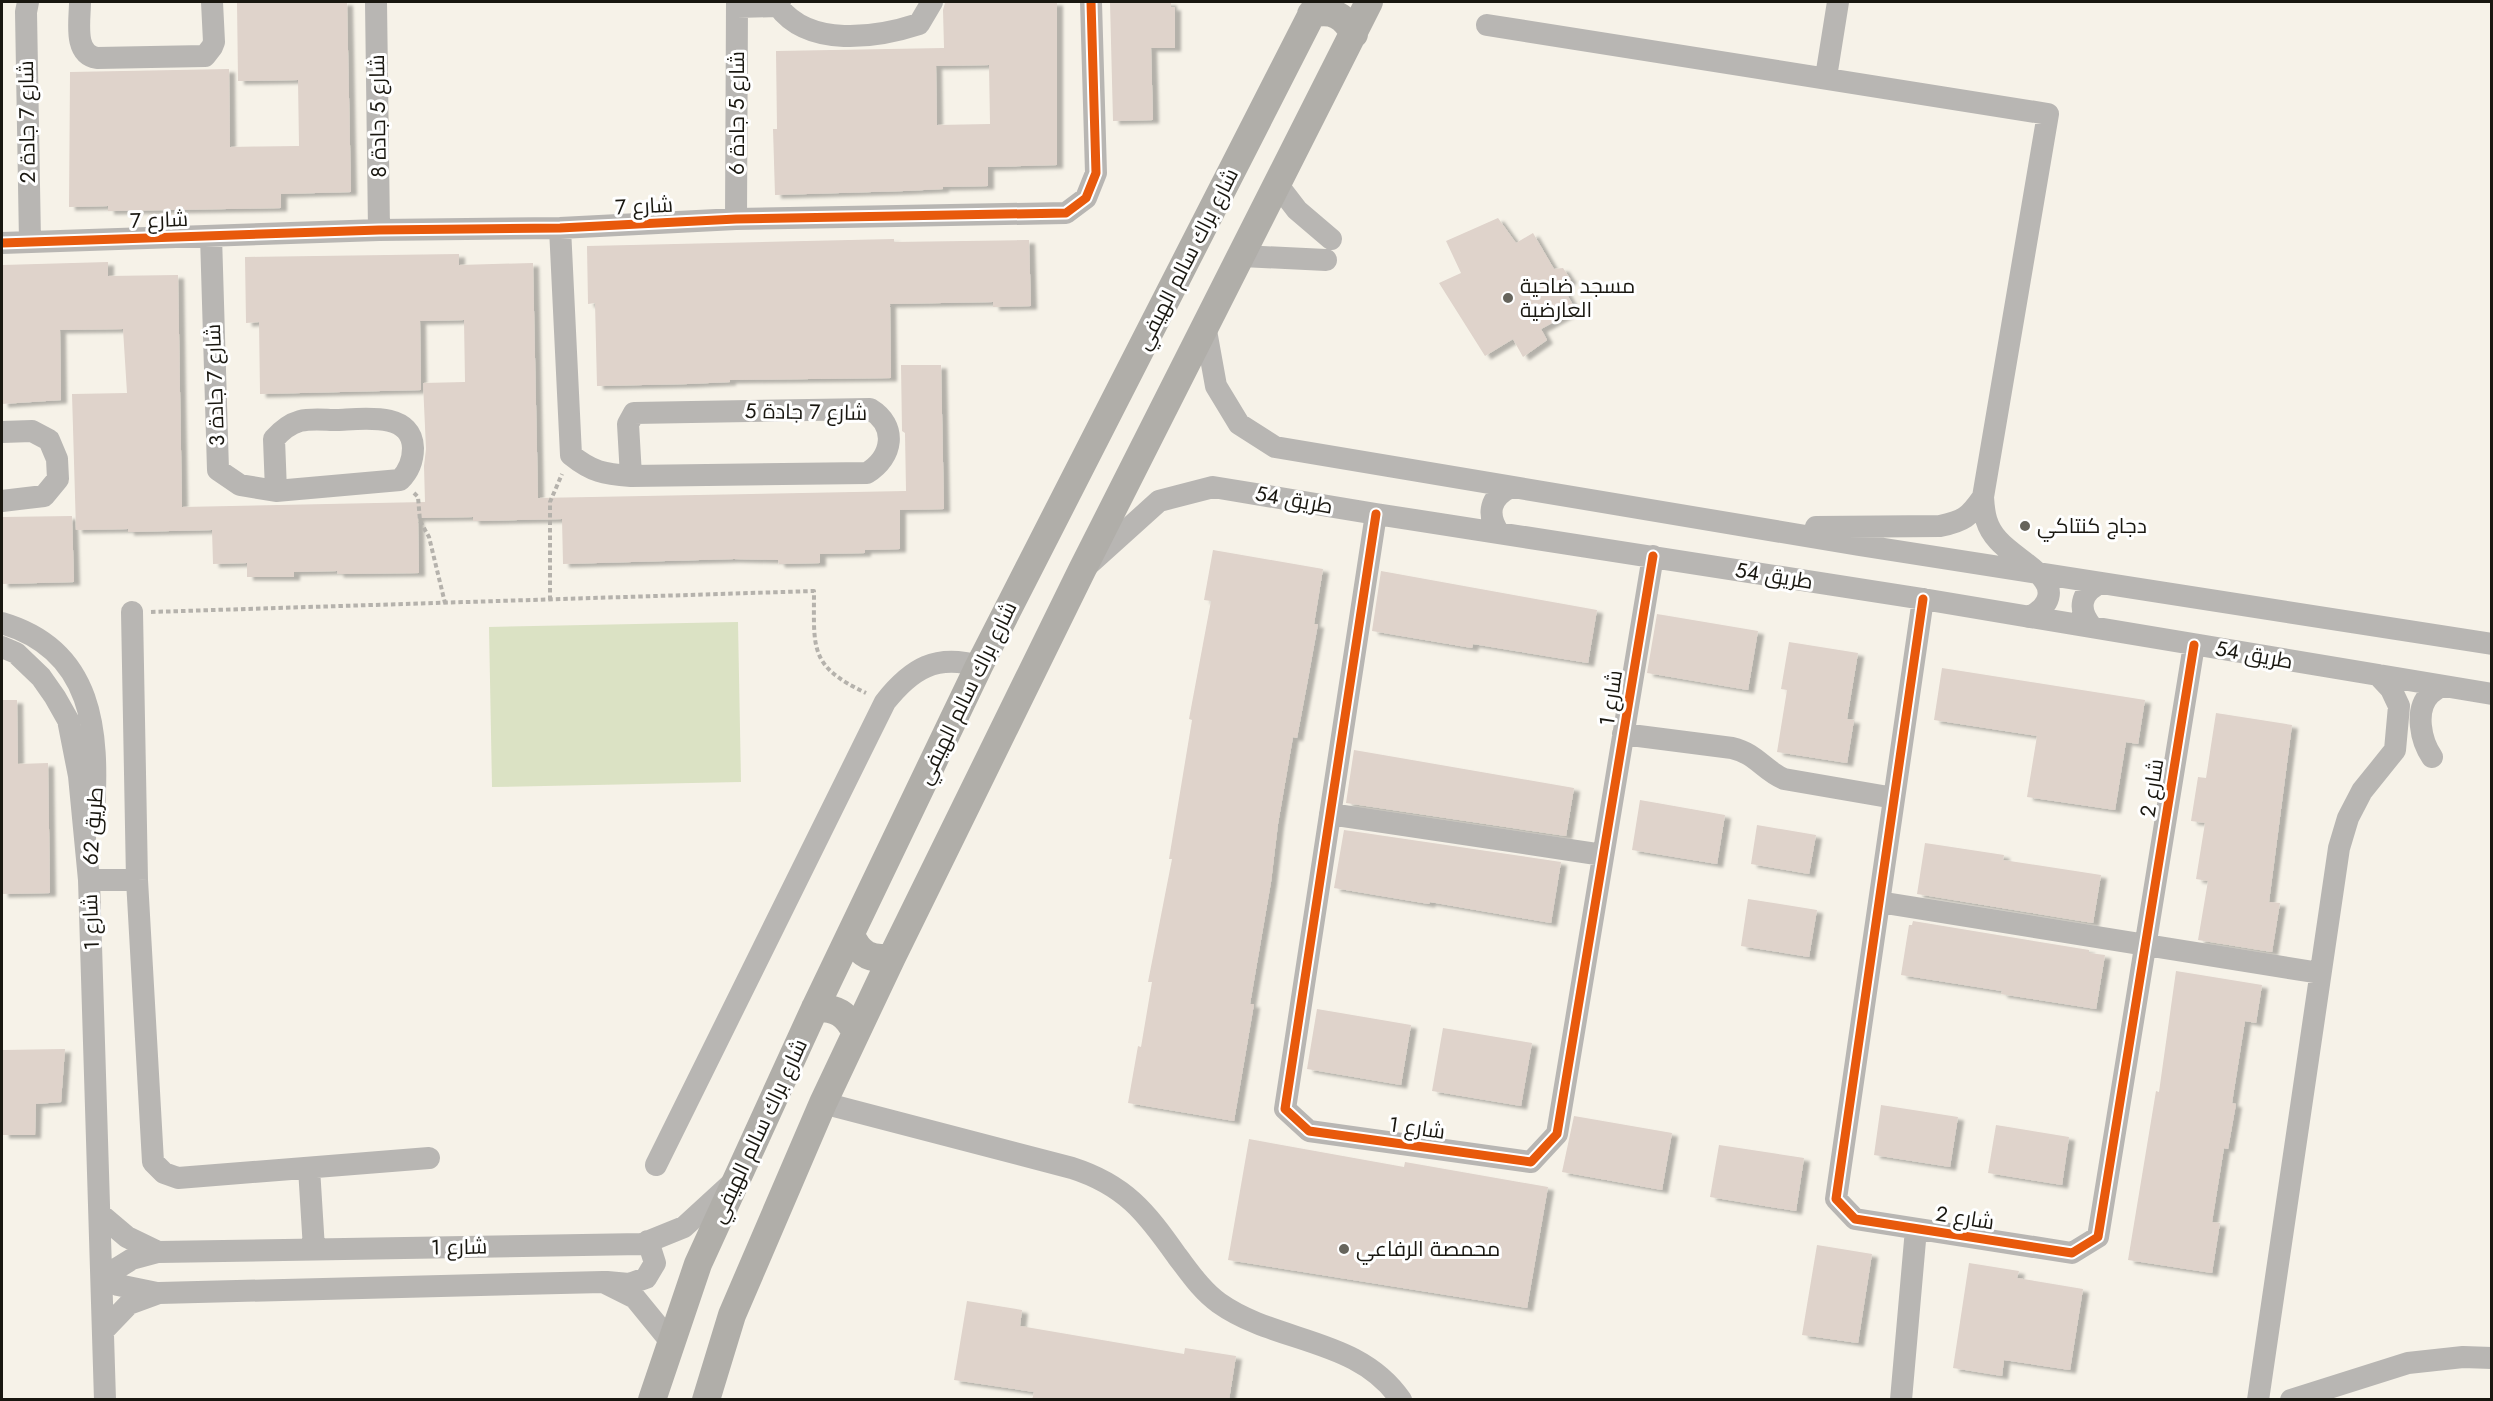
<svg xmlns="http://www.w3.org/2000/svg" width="2493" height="1401" font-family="Jost,Cairo,sans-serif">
	<defs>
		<filter id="shadow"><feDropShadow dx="6" dy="3.5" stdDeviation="1.5" flood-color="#0004"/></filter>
	</defs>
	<rect width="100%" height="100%" fill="#f6f2e8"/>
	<path fill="#dbe2c4" d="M738,622L741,782L492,787L489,627Z"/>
	<path fill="#dfd3cb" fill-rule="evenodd" filter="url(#shadow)" d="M237,2H347L351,192L281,194V208L108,211V206L69,207L70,72L229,69L230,147L299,146L298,80L238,81Z
		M1057,2V165L988,167V186L943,187V189L904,191L775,195L773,129H777L776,51L944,48L943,10L945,3ZM989,65L990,124L937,125L936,66Z
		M1110,2H1171V7H1175V48H1151L1153,120L1113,121Z
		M1498,218L1516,243L1533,233L1554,269L1563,268L1571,280L1562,286L1576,310L1541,329L1547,340L1523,357L1513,339L1485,356L1439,283L1461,273L1446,241Z
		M894,239V242L1029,240L1031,306L993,307V302L890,304L891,378L730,380V382L688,384L597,386L595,303L588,304L587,246Z
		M459,254V265L533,263L538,498L906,491L905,433L902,431L901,365H941L944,509L900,510V549L865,550V553L820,554V563L779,564L778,560L734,559L563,564L562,519L473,521V517L418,518L419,573L338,574L337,571L294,572V577H247V563L213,564L212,530L128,532V529L76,530L72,394L127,393L123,329L60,330L61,400L2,404V265L108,262V276L178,275L182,507L425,502L424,466L426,449L423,383L465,382L464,320L420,321L421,390L260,394L259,322L246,323L245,257Z
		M72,516L74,582L2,584V517Z
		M1213,550L1323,569L1314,624H1318L1308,679L1297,738L1293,737L1278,824L1271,882L1250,1004H1254L1234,1121L1128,1103L1138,1046L1141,1047L1152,982H1148L1172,859H1169L1192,720L1189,719L1211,601L1204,600Z
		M1381,571L1597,610L1588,663L1473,644L1472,648L1372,631Z
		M1657,614L1758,631L1748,690L1647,673Z
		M1789,642L1858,653L1847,719L1854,720L1847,763L1777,752L1787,690L1781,689Z
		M1942,668L2145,700L2138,744L2126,742L2115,810L2027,797L2037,736L1934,720Z
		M2,700H17L18,764L48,763L50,893L2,894Z
		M2216,713L2292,725L2269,902L2280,903L2272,952L2198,940L2208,881L2196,879L2205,823L2191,821L2198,777L2206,778Z
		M1354,750L1574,788L1566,836L1346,803Z
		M1640,800L1725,815L1717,864L1632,850Z
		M1757,825L1816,835L1809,874L1751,864Z
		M1344,830L1561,862L1551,923L1430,902L1429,904L1334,888Z
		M1925,843L2004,855L2003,860L2101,875L2093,923L1917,894Z
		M1748,899L1817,910L1809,957L1741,946Z
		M1913,921L2089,950V953L2105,955L2096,1009L2001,994L2002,991L1901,975L1909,925H1912Z
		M2176,971L2262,985L2256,1023L2245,1021L2232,1103L2236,1104L2228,1149L2224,1148L2212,1222L2220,1223L2212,1273L2128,1260L2156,1091L2159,1092Z
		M1317,1009L1411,1025L1401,1085L1307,1069Z
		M1443,1028L1532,1043L1521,1106L1432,1091Z
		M65,1049L61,1102L36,1104L35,1135H3L2,1050Z
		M1881,1105L1958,1117L1950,1167L1874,1155Z
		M1574,1116L1672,1133L1662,1190L1562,1172Z
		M1996,1125L2069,1137L2062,1185L1988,1173Z
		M1249,1139L1404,1167L1405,1162L1548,1187L1527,1308L1228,1260Z
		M1719,1145L1804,1158L1796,1211L1710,1197Z
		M1817,1245L1872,1254L1858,1343L1802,1335Z
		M1969,1263L2019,1271L2017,1278L2083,1289L2070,1370L2004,1360L2002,1376L1953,1368Z
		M967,1301L1022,1310L1020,1326L1184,1354L1185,1348L1236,1356L1229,1400H1032L1034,1392L954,1380Z"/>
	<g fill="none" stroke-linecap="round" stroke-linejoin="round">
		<path stroke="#b5b2ac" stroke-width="4" stroke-dasharray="4.5 3" stroke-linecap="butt" d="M414,493L418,497L420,521L429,537L445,603
			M550,600V502L562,474
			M151,612L814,591C814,649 809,666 866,693"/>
		<path stroke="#b8b6b3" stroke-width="22" d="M28,2L26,12L30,242
			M80,2C80,21 73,54 97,58L205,56L212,47L214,42L212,2
			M376,2L379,230
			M780,2L778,6C809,48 876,38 919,24L932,2
			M737,7L778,6
			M1487,25L2048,114L1983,497C1984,514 1986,527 1998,540C2010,554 2035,567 2044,580C2056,596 2043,611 2029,617
			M1826,77L1838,2
			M1277,184L1297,210L1331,239
			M736,219L737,2
			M560,228L571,455C592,472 604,474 631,476L867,473C893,457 898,426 870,409L634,413L628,424L631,476
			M211,236L218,470L240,485L276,491L400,480C409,471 413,461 413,448C412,411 362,419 337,420C326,420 311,418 300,421C289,424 281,431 274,439L276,491
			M2,243L379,230L560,228L736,219L1066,213L1086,198L1096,173L1091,2
			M1242,256L1326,260
			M1205,325L1216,386L1239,424L1275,447L1859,545L2492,644
			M2,432L32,431L49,440L57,459L58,479L44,496L2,501
			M1376,514L1285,1109L1309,1131L1531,1162L1557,1134L1653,556
			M1816,527L1940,526C1964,521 1969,517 1983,497
			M1499,533C1486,514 1490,497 1511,487
			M1088,565L1159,501L1213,487L1376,514L1923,599L2492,694
			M1923,599L1836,1199L1855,1219L2072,1253L2098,1237L2194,645
			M132,612L137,880L153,1162L164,1173L178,1178L429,1158
			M2,623C94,650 99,732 94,813
			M2092,627C2077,610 2080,592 2101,583
			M2,647L16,653L41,677L55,697L68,720L79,776L89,880L105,1400
			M1623,734L1732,748C1757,754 1763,770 1784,779L1894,798
			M2432,757C2421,741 2414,710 2430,694C2433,691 2438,688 2441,686
			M1330,814L1603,855
			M89,880H137
			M1879,902L2320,973
			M823,1103L1072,1168C1125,1185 1146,1212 1177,1256C1190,1273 1202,1291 1219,1303C1277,1344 1358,1337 1401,1400
			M656,1165L885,702C912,668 936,654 979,666
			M309,1168L314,1249
			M101,1215L127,1237L158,1252L642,1244L684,1227L732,1183
			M607,1282L629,1284L646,1278L655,1263L648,1241
			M157,1293L118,1285L103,1277L132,1259L158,1252
			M104,1330L129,1304L159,1293L603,1282L635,1298L671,1342
			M1901,1400L1916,1229
			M2258,1400L2339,848L2348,818L2362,791L2395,750L2399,706L2391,689L2378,675
			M2291,1400L2408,1363L2463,1357L2492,1358"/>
		<path stroke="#b0aea9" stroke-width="28" d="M1311,14C1332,9 1344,15 1354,34
			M851,935C859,954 871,961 892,957
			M815,1008C836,1007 847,1014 856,1033
			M652,1400L698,1264L815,1008L979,666L1318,2
			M706,1400L732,1315L823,1103L892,957L1082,570L1369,2"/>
		<defs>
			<path id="cycleway" d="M2,243L379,230L560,228L736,219L1066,213L1086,198L1096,173L1091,2
				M1376,514L1285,1109L1309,1131L1531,1162L1557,1134L1653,556
				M1923,599L1836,1199L1855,1219L2072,1253L2098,1237L2194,645"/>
		</defs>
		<use href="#cycleway" stroke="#fff" stroke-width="13"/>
		<use href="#cycleway" stroke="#e8590c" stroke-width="9"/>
	</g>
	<g fill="#66645c" stroke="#fff" stroke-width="2">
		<circle cx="1508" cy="298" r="6"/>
		<circle cx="2025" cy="526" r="6"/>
		<circle cx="1344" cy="1249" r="6"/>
	</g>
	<g text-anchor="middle" stroke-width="6" stroke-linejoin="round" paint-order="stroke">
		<g font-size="21" fill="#191710" stroke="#fff">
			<text transform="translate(737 113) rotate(-90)" y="7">شارع 5 جادة 6</text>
			<text transform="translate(378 116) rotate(-91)" y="7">شارع 5 جادة 8</text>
			<text transform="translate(27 122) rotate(-91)" y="7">شارع 7 جادة 2</text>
			<text transform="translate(644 206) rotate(-3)" y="7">شارع 7</text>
			<text transform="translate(159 220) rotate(-2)" y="7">شارع 7</text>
			<text transform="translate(1187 259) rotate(-63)" y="7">شارع براك سالم الهيفي</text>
			<text transform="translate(215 385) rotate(-92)" y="7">شارع 7 جادة 3</text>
			<text transform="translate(806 412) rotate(1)" y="7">شارع 7 جادة 5</text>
			<text transform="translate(1294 500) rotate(10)" y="7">طريق 54</text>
			<text transform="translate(1774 576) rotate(9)" y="7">طريق 54</text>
			<text transform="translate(2254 655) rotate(10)" y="7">طريق 54</text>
			<text transform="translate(967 693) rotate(-64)" y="7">شارع براك سالم الهيفي</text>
			<text transform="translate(1611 698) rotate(-81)" y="7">شارع 1</text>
			<text transform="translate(2152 788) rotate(-81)" y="7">شارع 2</text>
			<text transform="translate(93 826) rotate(-86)" y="7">طريق 62</text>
			<text transform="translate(91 922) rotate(-92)" y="7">شارع 1</text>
			<text transform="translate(1417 1128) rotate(8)" y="7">شارع 1</text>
			<text transform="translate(759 1131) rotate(-65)" y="7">شارع براك سالم الهيفي</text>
			<text transform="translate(1965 1218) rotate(9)" y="7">شارع 2</text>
			<text transform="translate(459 1247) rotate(-1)" y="7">شارع 1</text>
		</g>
		<g font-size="21" fill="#191710" stroke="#fff" text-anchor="start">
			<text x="1520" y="293">مسجد ضاحية<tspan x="1520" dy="24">العارضية</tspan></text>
			<text x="2037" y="533">دجاج كنتاكي</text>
			<text x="1356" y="1256">محمصة الرفاعي</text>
		</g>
	</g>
	<rect width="2493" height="1401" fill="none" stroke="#191710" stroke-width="6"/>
</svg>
